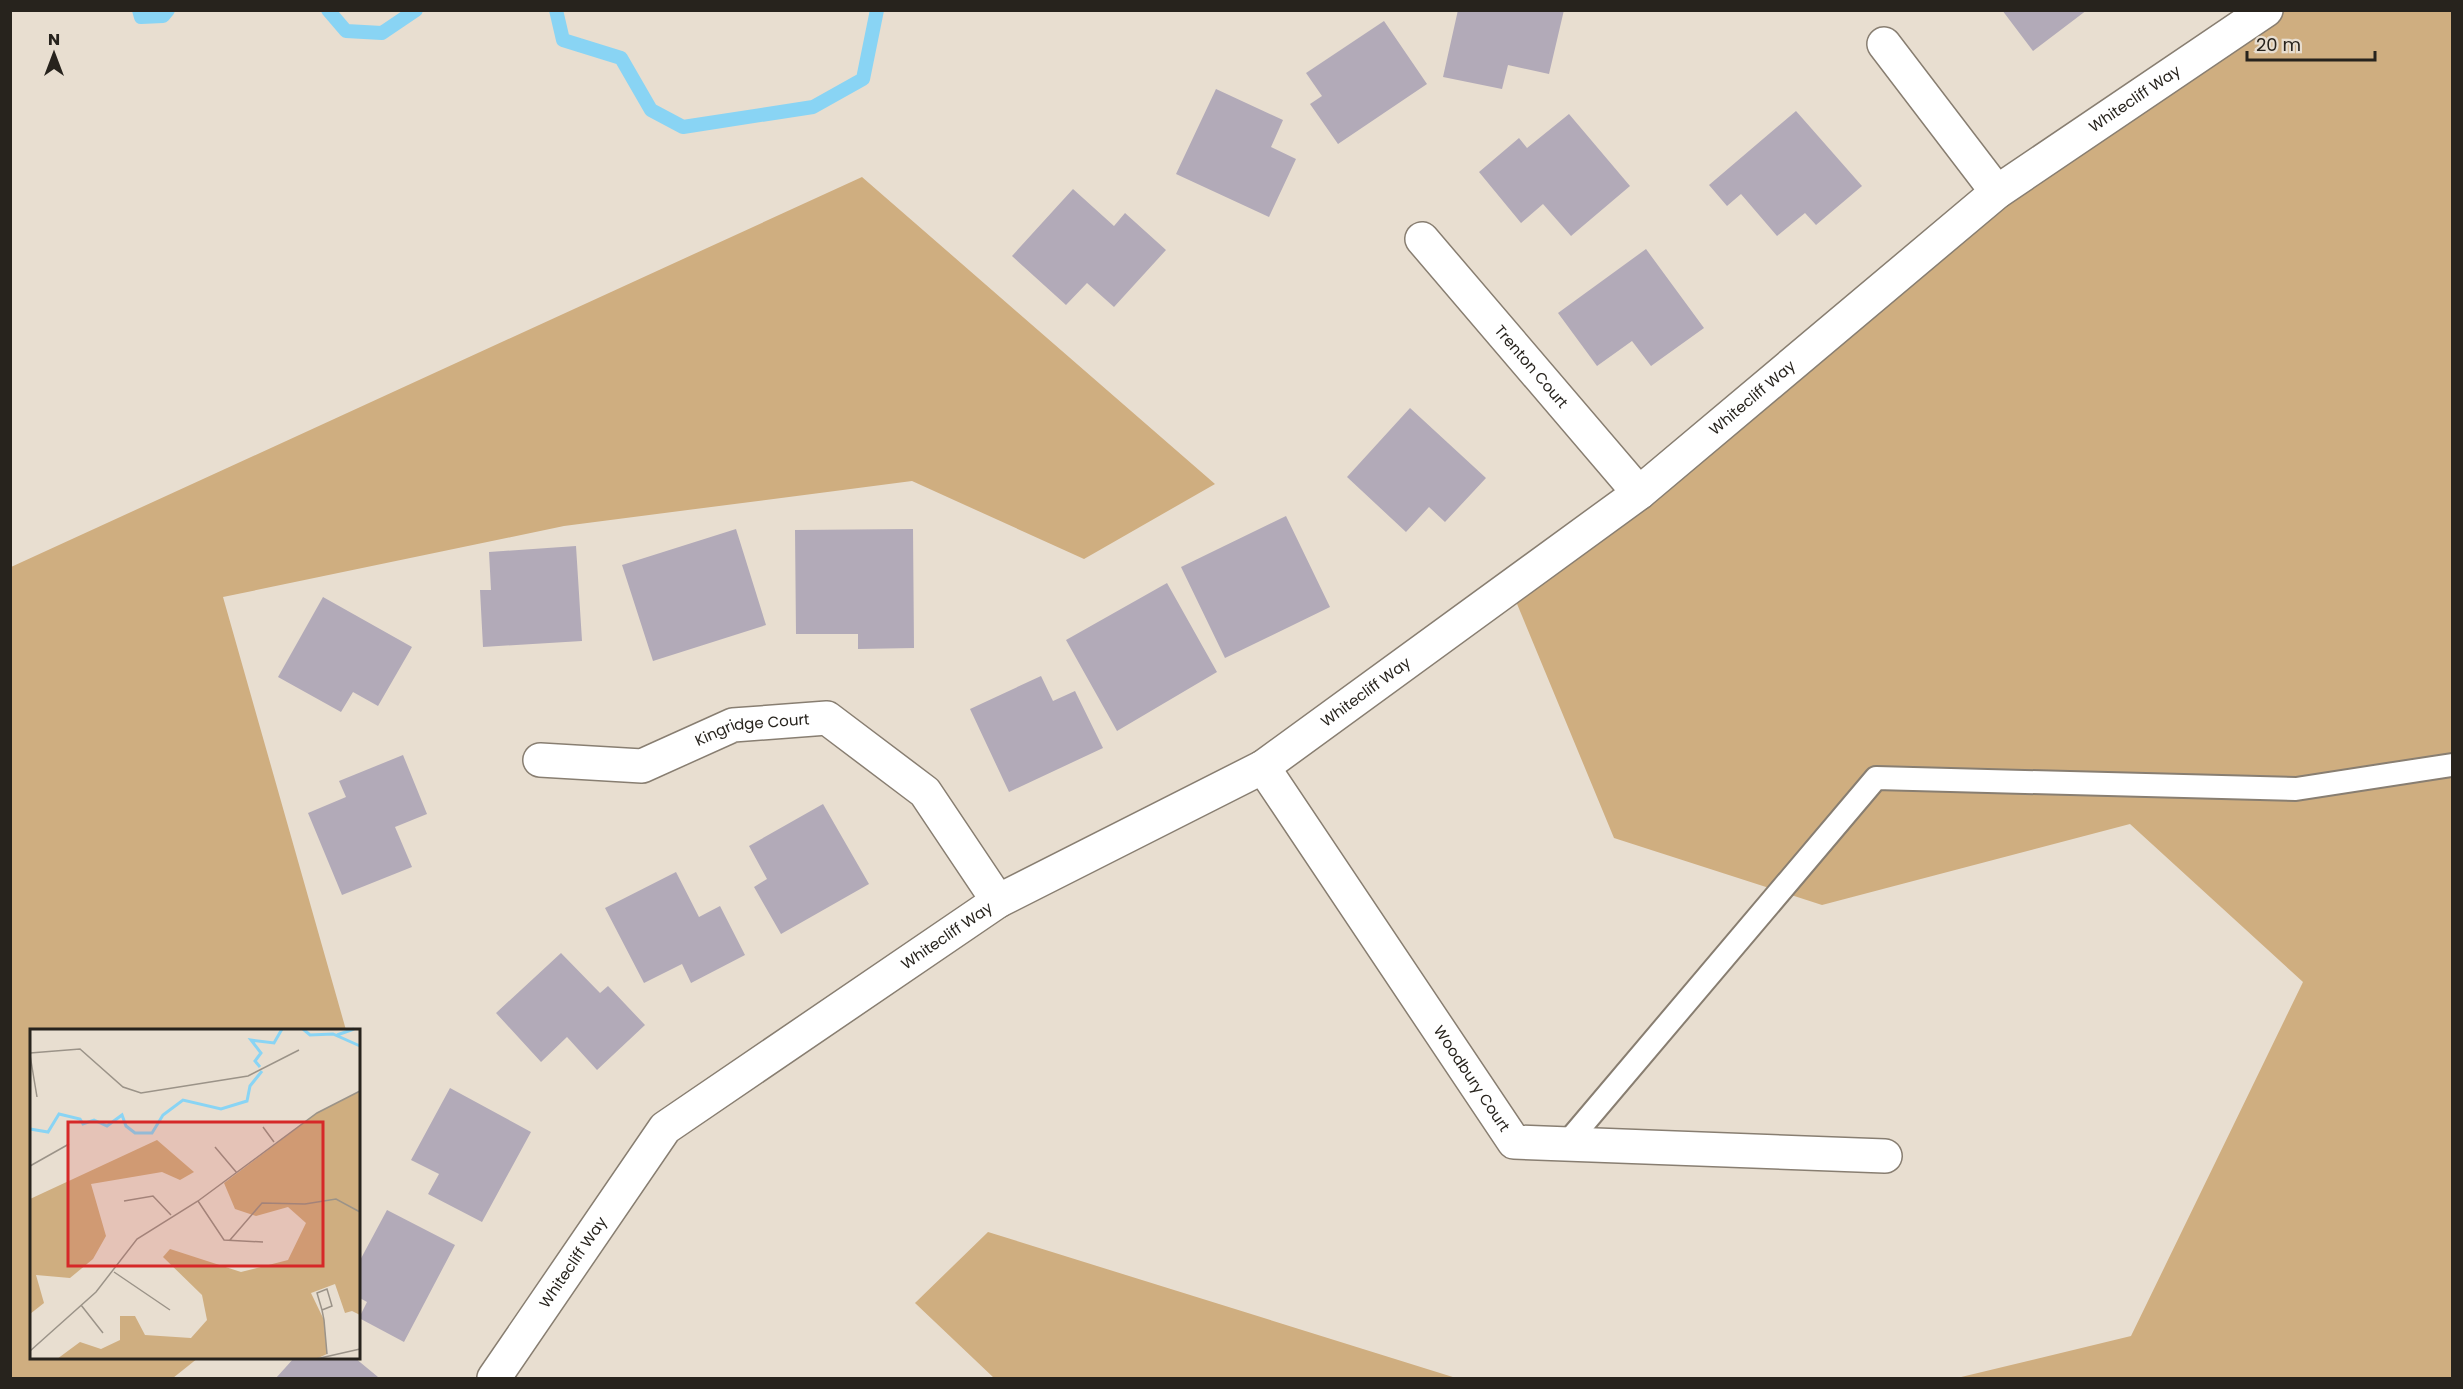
<svg xmlns="http://www.w3.org/2000/svg" width="2463" height="1389" font-family="Poppins,sans-serif">
	<rect width="100%" height="100%" fill="#e8ded0"/>
	<path fill="#cfae80" d="M2266,11H2452V1378H1957L2131,1336L2303,982L2130,824L1822,905L1614,838L1510,587L1997,192Z
		M862,177L1215,484L1084,559L912,481L564,526L223,597L346,1030H32V1358H198L173,1378H11V567Z
		M988,1232L1456,1378H994L915,1303Z"/>
	<g fill="none" stroke-linecap="round" stroke-linejoin="round">
		<path stroke="#89d4f4" stroke-width="14" d="M139,10L141,17L163,16L168,10
			M328,10L346,31L382,33L416,10
			M556,10L563,40L621,58L651,110L683,127L813,107L863,79L877,10"/>
	</g>
	<path fill="#b2aab8" d="M1458,10H1564L1549,74L1508,65L1502,89L1443,77Z
		M2002,10H2087L2033,51Z
		M1384,21L1427,84L1338,144L1310,104L1322,96L1306,73Z
		M1216,89L1283,120L1271,147L1296,159L1269,217L1176,174Z
		M1796,111L1862,186L1816,225L1805,213L1777,236L1741,194L1727,206L1709,185Z
		M1569,114L1630,186L1571,236L1543,204L1521,223L1479,172L1519,138L1527,148Z
		M1073,189L1114,226L1125,213L1166,250L1114,307L1087,283L1066,305L1012,256Z
		M1646,249L1704,328L1651,366L1632,341L1597,366L1558,313Z
		M1410,408L1486,478L1445,522L1429,507L1406,532L1347,477Z
		M1286,516L1330,607L1225,658L1181,567Z
		M736,529L766,625L653,661L622,565Z
		M913,529L914,648L858,649V634H796L795,530Z
		M576,546L582,641L483,647L480,590H491L489,552Z
		M1167,583L1217,672L1117,731L1066,640Z
		M323,597L412,647L378,706L353,692L341,712L278,677Z
		M1041,676L1053,701L1075,691L1103,748L1009,792L970,709Z
		M403,755L427,814L395,827L412,867L342,895L308,813L346,797L339,781Z
		M823,804L869,884L781,934L754,887L767,879L749,846Z
		M676,872L699,917L720,906L745,955L691,983L682,964L644,983L605,908Z
		M561,953L600,993L608,986L645,1025L597,1070L567,1037L541,1062L496,1013Z
		M450,1088L531,1132L482,1222L428,1194L439,1174L411,1160Z
		M387,1210L455,1245L404,1342L359,1318L367,1302L358,1297V1264Z
		M294,1358H355L378,1377L276,1378Z"/>
	<g fill="none" stroke-linecap="round" stroke-linejoin="round">
		<defs>
			<path id="service" d="M1567,1143L1876,778L2296,789L2452,765"/>
			<g id="minor">
				<path d="M1884,44L1997,192"/>
				<path id="s1" d="M1422,239L1639,493"/>
				<path id="s2" d="M540,760L642,766L733,725L827,718L925,792L998,901"/>
				<path id="s3" d="M1263,767L1514,1142L1885,1156"/>
				<path id="s4" d="M494,1378L665,1128L998,901L1263,767L1639,493L1997,192L2266,10"/>
			</g>
		</defs>
		<use href="#service" stroke="#887e71" stroke-width="26"/>
		<use href="#minor" stroke="#887e71" stroke-width="36"/>
		<use href="#service" stroke="#fff" stroke-width="22"/>
		<use href="#minor" stroke="#fff" stroke-width="33"/>
	</g>
	<g text-anchor="middle" stroke-width="5" stroke-linejoin="round" paint-order="stroke">
		<g font-size="15" fill="#27231d" stroke="#e8ded0">
			<text dy="5" stroke="none"><textPath href="#s4" startOffset="2102">Whitecliff Way</textPath></text>
			<text dy="5" stroke="none"><textPath href="#s1" startOffset="168">Trenton Court</textPath></text>
			<text dy="5" stroke="none"><textPath href="#s4" startOffset="1616">Whitecliff Way</textPath></text>
			<text dy="5" stroke="none"><textPath href="#s4" startOffset="1130">Whitecliff Way</textPath></text>
			<text dy="5" stroke="none"><textPath href="#s2" startOffset="220">Kingridge Court</textPath></text>
			<text dy="5" stroke="none"><textPath href="#s4" startOffset="644">Whitecliff Way</textPath></text>
			<text dy="5" stroke="none"><textPath href="#s3" startOffset="375">Woodbury Court</textPath></text>
			<text dy="5" stroke="none"><textPath href="#s4" startOffset="140">Whitecliff Way</textPath></text>
		</g>
	</g>
	<g transform="translate(30 1029)">
		<rect width="330" height="330" fill="#e8ded0"/>
		<path d="M330,62V286L322,282L315,284L305,255L281,264L294,291L297,325L286,330H27L50,313L71,320L90,311V287H105L115,306L161,309L177,291L172,266L133,228L140,220L211,243L258,231L276,194L258,178L226,187L205,180L194,154L287,84ZM127,111L164,143L150,151L132,143L61,155L76,207L63,230L40,249L6,246L14,274L0,285V170Z" fill="#cfae80"/>
		<path fill="none" stroke="#89d4f4" stroke-width="3" d="M273,0L280,6L303,5L330,17M307,6L324,0M230,38L225,32L231,24L221,11L244,14L252,0M0,100L18,103L29,85L50,90L53,95L64,91L77,97L92,86L96,97L105,104H122L133,86L153,71L191,80L217,72L220,57L232,42"/>
		<path fill="none" stroke="#9b9388" stroke-width="1.5" d="M0,24L50,20L93,58L111,64L218,47L269,21M0,26L7,68M233,98L244,113M185,118L207,144M0,137L39,115M94,172L123,167L141,186M168,172L194,211L233,213M200,211L232,174L275,175L306,170L330,183M84,243L140,281M51,276L73,304M292,281L302,277L297,260L287,264L292,281L294,291L297,325M0,322L66,263L107,210L168,172L287,84L330,62M286,330L330,320"/>
		<path fill="#d62828" fill-opacity="0.15" stroke="#d62828" stroke-width="3" d="M38,93H293V237H38Z"/>
		<rect width="330" height="330" fill="none" stroke="#27231d" stroke-width="3"/>
	</g>
	<rect width="2463" height="1389" fill="none" stroke="#27231d" stroke-width="24"/>
	<g transform="translate(54 54)" stroke="#e8ded0" stroke-width="4.5" paint-order="stroke">
	<path d="M0-4.5L10 22L0 15L-10 22Z" fill="#27231d"/>
	<text y="-9" font-size="16" font-weight="bold" text-anchor="middle" fill="#27231d">N</text>
	</g>
	<path d="M2247 51v9h128v-9" fill="none" stroke="#27231d" stroke-width="3"/>
	<text x="2256" y="51" font-size="18" fill="#27231d" stroke="#e8ded0" stroke-width="4.5" paint-order="stroke">20 m</text>
</svg>
